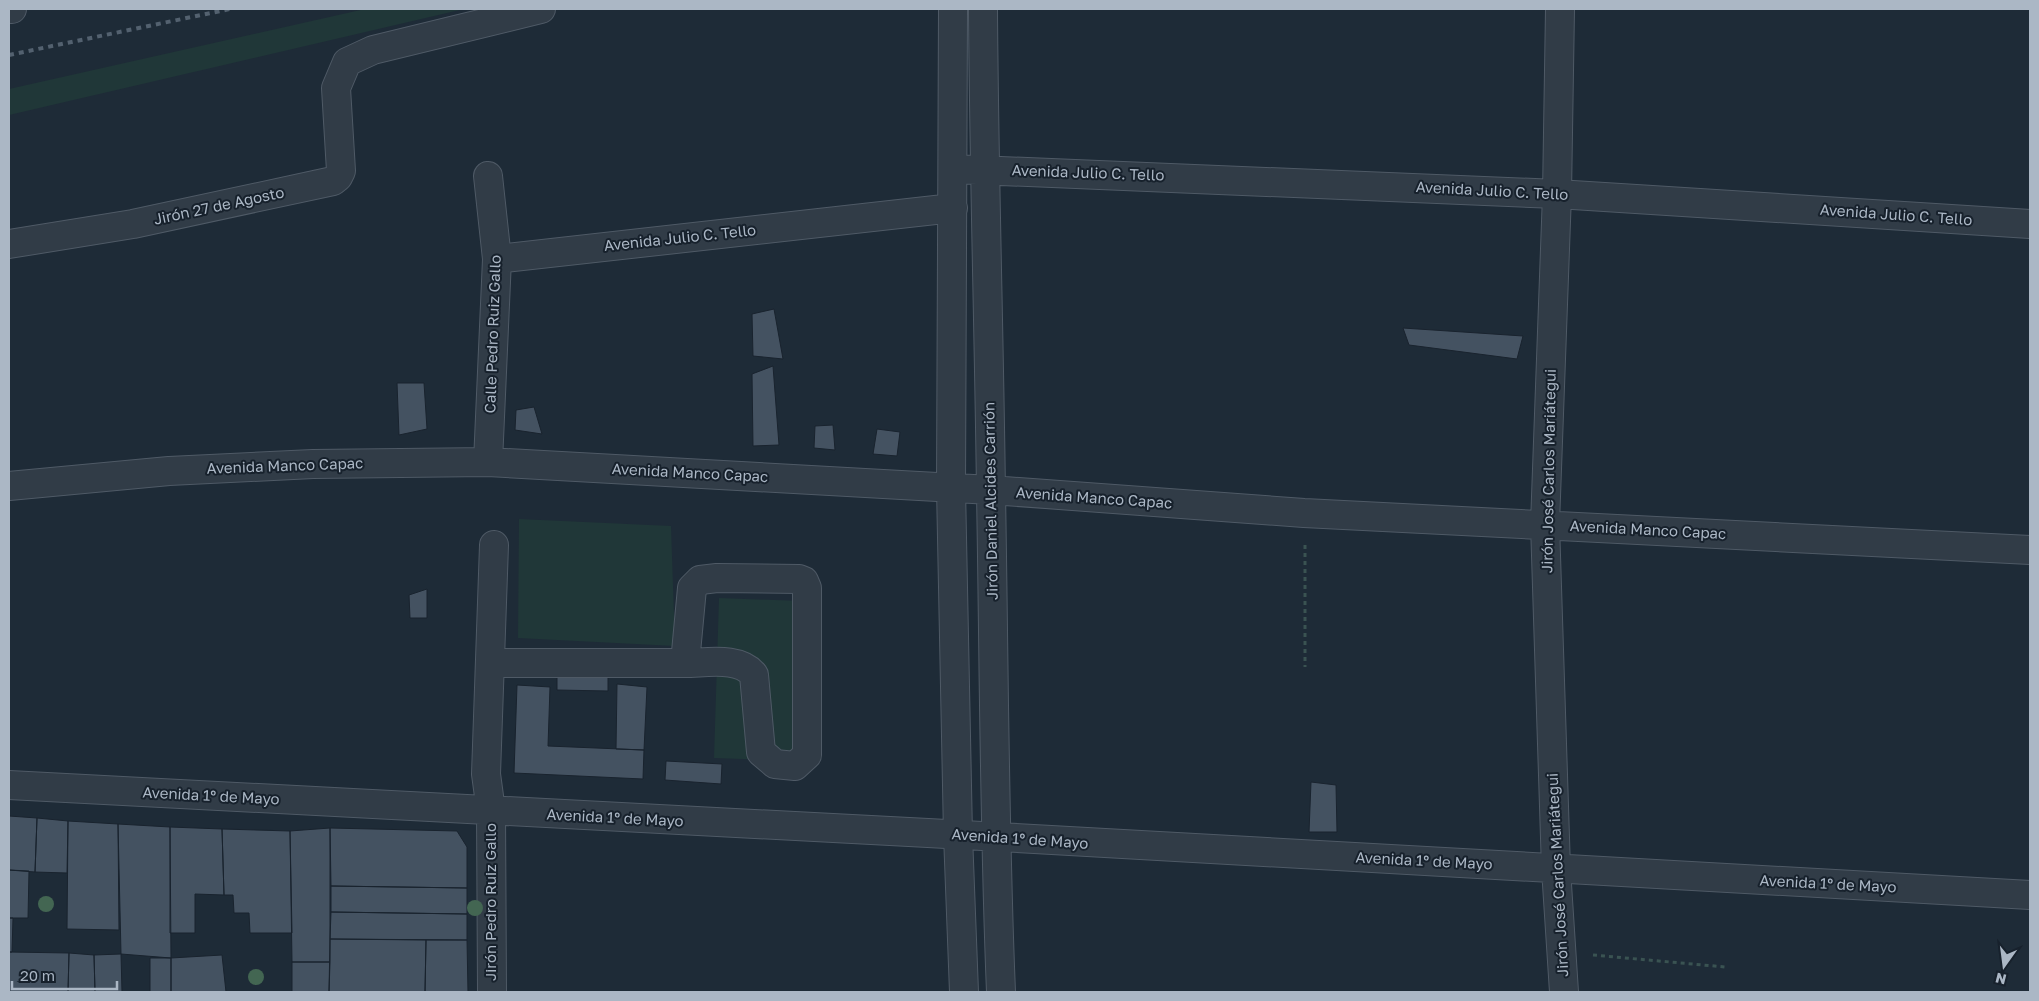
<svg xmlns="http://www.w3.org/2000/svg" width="2039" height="1001" font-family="'Golos Text',sans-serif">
	<rect width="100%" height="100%" fill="#1e2b37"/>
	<path fill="#203738" d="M365,9H464L9,115V89Z
		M519,519L671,526L675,646L518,638Z
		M719,598L801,601L796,761L714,758Z"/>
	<path fill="#445261" stroke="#19232e" d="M774,309L783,359L753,356L752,314Z
		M1403,328L1523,336L1517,359L1409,345Z
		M773,366L779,445L753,446L752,374Z
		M397,383H424L427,429L399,435Z
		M534,407L542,434L515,430L516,410Z
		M833,425L835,450L814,448L815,426Z
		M877,429L900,432L897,456L873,454Z
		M427,589V618H410L409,595Z
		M557,672L608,673V691L557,690Z
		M617,684L647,687L644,750L616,749Z
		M517,685L550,687L548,746L644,750L643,779L514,773Z
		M666,761L722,764L721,784L665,780Z
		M1311,782L1336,785L1337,832H1309Z
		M9,816L37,818L35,872L9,870Z
		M37,818L68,821L67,873L35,872Z
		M68,821L118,824L119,930L67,929Z
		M118,824L170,827L171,958L121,954Z
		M170,827L222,829L224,895L195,894V933H170Z
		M330,828L457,831L467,847V888L331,886Z
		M330,828V962H292L290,831Z
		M222,829L290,831L292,933H250L249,913H234L233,895H224Z
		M9,870L29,871L28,918H9Z
		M331,886L467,888V914L331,912Z
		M331,912L467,914V940L330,939Z
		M9,918H13L12,952H9Z
		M330,939L426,940L425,992H329Z
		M426,940H467L468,992H425Z
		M9,952L69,953L68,992H9Z
		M69,953L94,955L95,992H68Z
		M121,954L122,992H95L94,955Z
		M222,955L226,992H171V958Z
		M150,958H171V992H150Z
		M292,962H330L329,992H292Z"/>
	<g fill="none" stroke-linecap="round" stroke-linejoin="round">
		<defs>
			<path id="minor" d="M9,9H12
				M953,9L951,488L958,835L964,992
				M983,9C984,170 989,332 991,493C994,660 994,826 1001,992
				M1560,9L1557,194L1545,524L1556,869L1564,992
				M954,169L1557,194L2030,224
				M488,176L497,259L488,462
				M9,244L133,224L333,181L338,177L341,171L336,88L347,62L373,50L541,9
				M497,259L953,208
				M9,486L169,471L313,464L488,462L991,490L1304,513L2030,550
				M490,663H685L692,588L700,580L717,578L799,579L804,581L807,588V755L795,766L775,764L761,752L754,675C740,656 706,663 685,663
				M9,785L928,833L2030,895
				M492,992L491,811L486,774L494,545"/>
		</defs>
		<use href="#minor" stroke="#4f5a66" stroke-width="30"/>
		<path stroke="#3a5352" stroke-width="3" stroke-dasharray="4 4" stroke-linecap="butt" d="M1305,545V667
			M1593,955L1725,967"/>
		<use href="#minor" stroke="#313c47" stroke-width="28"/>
		<path stroke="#53616f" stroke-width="4" stroke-dasharray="5 5" stroke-linecap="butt" d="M9,55L230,9"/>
	</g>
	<g fill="#436652">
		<circle cx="46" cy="904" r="8"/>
		<circle cx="475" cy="908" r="8"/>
		<circle cx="256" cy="977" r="8"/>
	</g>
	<g text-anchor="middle" stroke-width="4" stroke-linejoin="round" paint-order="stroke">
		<g font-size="15" fill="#abb7c5" stroke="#17212c">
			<text transform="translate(1088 173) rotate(2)" y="5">Avenida Julio C. Tello</text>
			<text transform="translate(1492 191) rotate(3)" y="5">Avenida Julio C. Tello</text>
			<text transform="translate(219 206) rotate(-12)" y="5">Jirón 27 de Agosto</text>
			<text transform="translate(1896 215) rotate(4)" y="5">Avenida Julio C. Tello</text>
			<text transform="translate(680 238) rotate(-6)" y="5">Avenida Julio C. Tello</text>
			<text transform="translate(493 334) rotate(-88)" y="5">Calle Pedro Ruiz Gallo</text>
			<text transform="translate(285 466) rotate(-2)" y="5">Avenida Manco Capac</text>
			<text transform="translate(1549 471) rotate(-89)" y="5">Jirón José Carlos Mariátegui</text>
			<text transform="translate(690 473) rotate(3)" y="5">Avenida Manco Capac</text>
			<text transform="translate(1094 498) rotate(4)" y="5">Avenida Manco Capac</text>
			<text transform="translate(991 501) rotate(-91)" y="5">Jirón Daniel Alcides Carrión</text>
			<text transform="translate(1648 530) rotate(3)" y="5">Avenida Manco Capac</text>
			<text transform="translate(211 796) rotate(3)" y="5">Avenida 1º de Mayo</text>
			<text transform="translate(615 818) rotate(3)" y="5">Avenida 1º de Mayo</text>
			<text transform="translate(1020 839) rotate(4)" y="5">Avenida 1º de Mayo</text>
			<text transform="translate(1424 861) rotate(3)" y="5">Avenida 1º de Mayo</text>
			<text transform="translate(1558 875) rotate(-93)" y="5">Jirón José Carlos Mariátegui</text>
			<text transform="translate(1828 884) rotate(3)" y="5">Avenida 1º de Mayo</text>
			<text transform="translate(491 902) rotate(-90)" y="5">Jirón Pedro Ruiz Gallo</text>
		</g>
	</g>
	<rect width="2039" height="1001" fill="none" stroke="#abb7c5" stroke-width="20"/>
	<g transform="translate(2004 966) rotate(194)" stroke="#17212c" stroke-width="4" paint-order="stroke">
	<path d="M0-4L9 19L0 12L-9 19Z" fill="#abb7c5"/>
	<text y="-8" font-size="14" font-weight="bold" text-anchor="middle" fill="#abb7c5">N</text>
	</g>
	<path d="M12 981v8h105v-8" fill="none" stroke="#abb7c5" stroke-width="2.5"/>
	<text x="20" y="981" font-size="15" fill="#abb7c5" stroke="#17212c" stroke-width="4" paint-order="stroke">20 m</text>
</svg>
